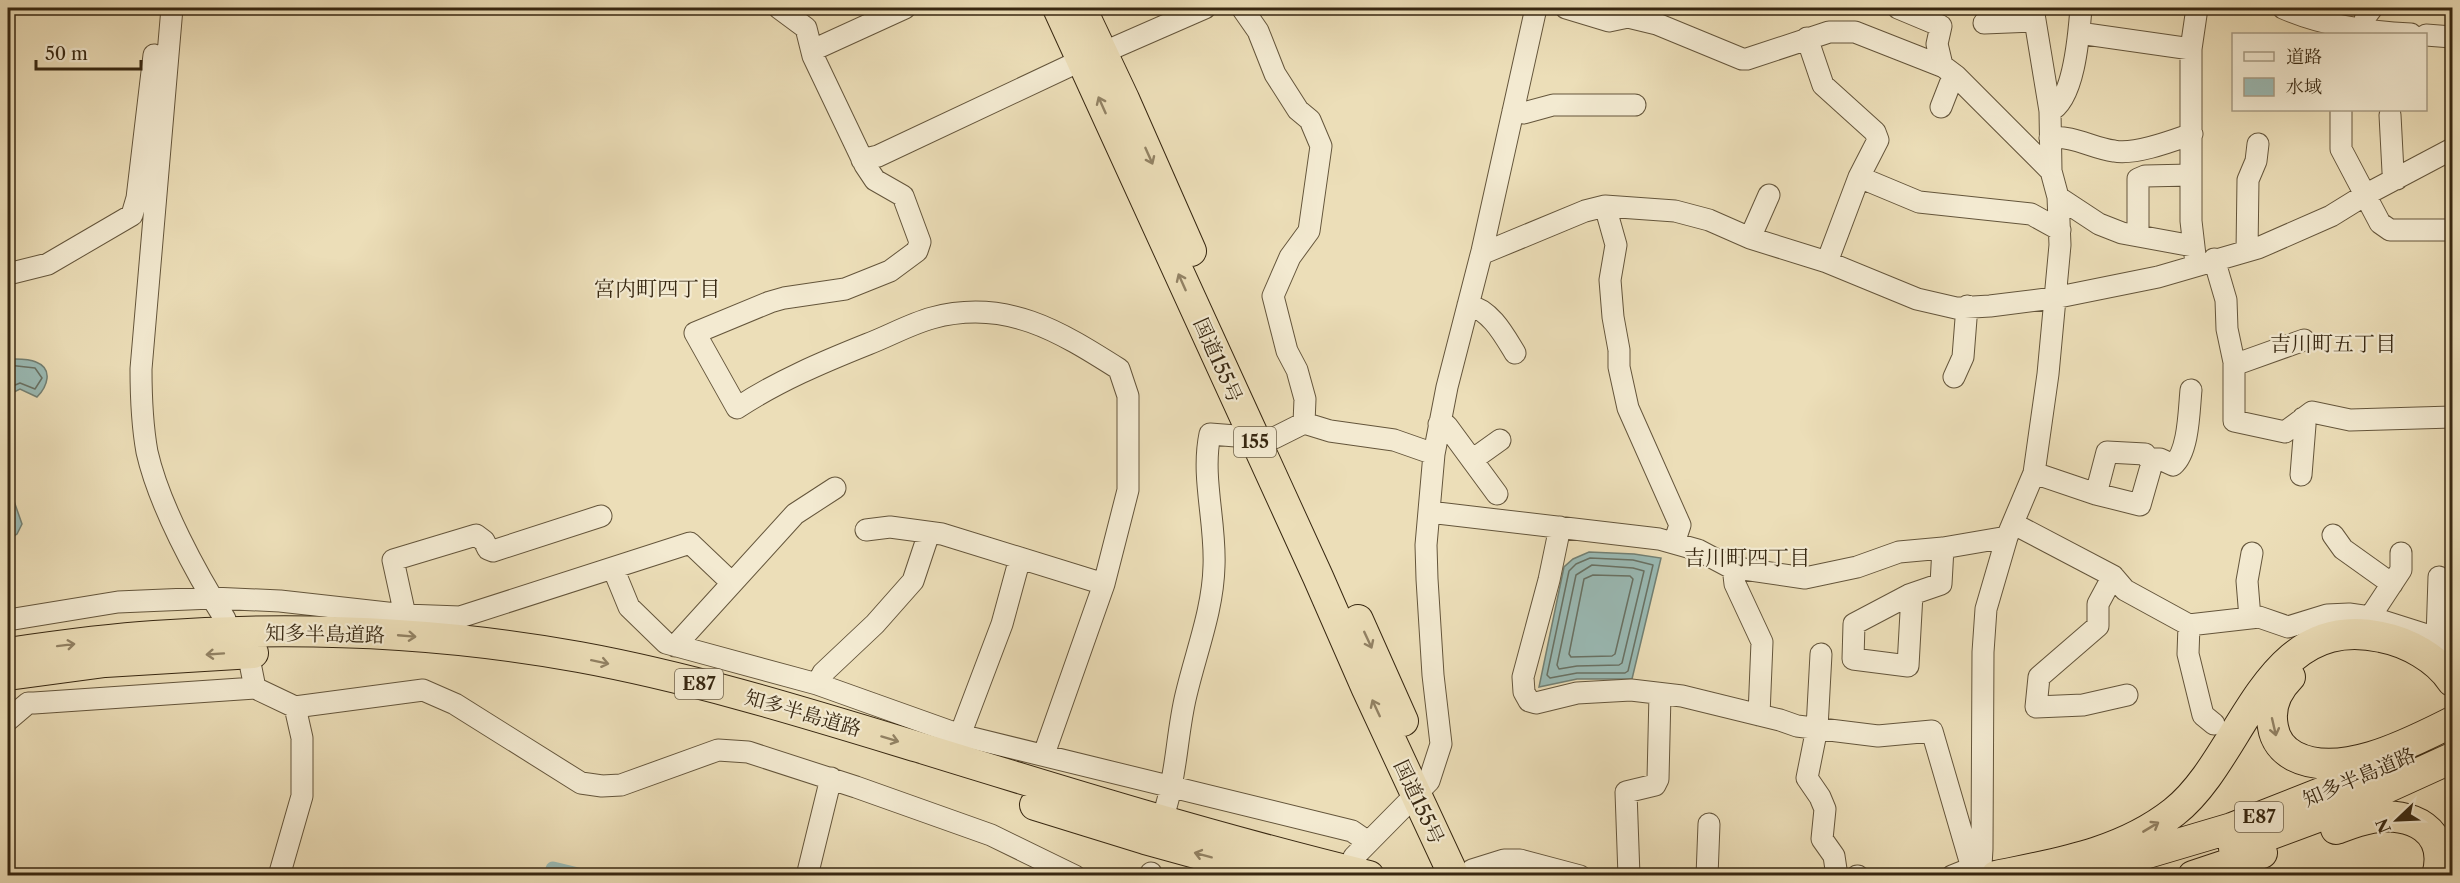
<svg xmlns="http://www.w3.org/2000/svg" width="2460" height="883" font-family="'Libre Caslon Text','Noto Serif JP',serif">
	<rect width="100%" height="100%" fill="#ecdeb8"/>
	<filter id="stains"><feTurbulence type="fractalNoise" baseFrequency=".00333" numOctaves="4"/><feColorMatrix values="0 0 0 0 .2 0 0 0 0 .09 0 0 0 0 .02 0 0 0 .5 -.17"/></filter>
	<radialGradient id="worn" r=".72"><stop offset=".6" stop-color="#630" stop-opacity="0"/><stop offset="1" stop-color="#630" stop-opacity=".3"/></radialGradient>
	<path fill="#9abbb6" stroke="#728074" stroke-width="1.5" d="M8,359C16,359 28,358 36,362C54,369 47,387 37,397L20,389L8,395Z
		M8,484L22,524L17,534L8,540Z
		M1589,552L1634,554L1661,558L1632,679H1577L1539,687L1564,567L1573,559Z"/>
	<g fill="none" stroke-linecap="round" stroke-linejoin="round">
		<path stroke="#687164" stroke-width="1.5" d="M8,365L35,368L42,378L35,389L20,383L8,388
			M1590,558L1633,560L1653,565L1628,671L1625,673H1577L1550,678L1547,675L1569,571L1576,564Z
			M1592,565L1633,568L1644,571L1622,663L1619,665L1577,666L1559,669L1557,665L1576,575Z
			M1593,575L1630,576L1633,579L1615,654L1612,656L1571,657L1569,654L1584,579Z"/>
		<path stroke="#9abbb6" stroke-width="15" d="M553,869L582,876"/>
		<defs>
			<path id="minor" d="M172,8L141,369C141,397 142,424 147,452C159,505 196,573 225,619
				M779,8L806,28L813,56L865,165L875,180L903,196L920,242L917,251L890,271L845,289L784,298L770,302L695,333L737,408C778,381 823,362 868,344C889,336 910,324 932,318C1006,298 1059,331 1119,369L1128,396V490L1104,584L1044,754
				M1242,8L1258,31L1275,74L1298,110L1310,120L1321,146L1309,231L1290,257L1273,296L1287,351L1297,370L1305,399L1304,423
				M1566,8L1609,21L1628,17L1657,24L1742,59H1747L1829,32H1855L1944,67L1956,76L2051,171
				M1898,8L1941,26L1937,44L1941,61L1939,65
				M2283,8C2322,25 2369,32 2411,34
				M1984,23L2035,21
				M2363,29L2366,16L2372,8
				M2079,33L2191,49
				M2426,35L2452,37
				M1807,38L1823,85L1875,132L1878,140L1859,177L1827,262
				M813,50L905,8
				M1102,53L1205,8
				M1941,107L1950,84L1956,76
				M2341,110V149L2380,223L2390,230H2452
				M1513,111L1524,113L1553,105H1635
				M2050,111C2075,99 2079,32 2081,8
				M2390,115L2393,172L2397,179
				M2050,138C2074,135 2091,148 2114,151C2135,155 2172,141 2192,134
				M862,160L878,156L1082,60
				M1859,177L1919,202L2031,214L2060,230
				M2058,197L2099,224L2122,233L2193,246
				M1605,206L1616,245L1610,280L1613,317L1619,350V367L1628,408L1680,525L1674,543
				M2138,235V179L2145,176L2191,175
				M1750,238L1769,195
				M1482,251L1486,252L1585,211L1605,206L1675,211L1709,220L1750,238L1827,262L1917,299L1956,308L1990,306L2054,298L2158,277L2258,248L2331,216L2365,195L2452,149
				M2247,251L2248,180L2256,161L2258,144
				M2214,259L2226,300L2227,329L2234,362V421L2285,432L2312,412L2350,420L2452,417
				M2196,264L2191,221V49L2197,8
				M8,274L48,264L132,215L137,198L154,55
				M1468,305C1491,310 1504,335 1515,353
				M2234,365L2304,340
				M1954,377L1963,357L1967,306
				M1439,424L1447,426L1497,494
				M1274,438L1304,423L1330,431L1394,440L1434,454
				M2149,459H2160L2173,465C2189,452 2189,409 2191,390
				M1472,460L1500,440
				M2034,473L2096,494L2140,505L2152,463L2145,454L2107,452L2096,494
				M2301,475L2305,425L2303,418
				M1429,512L1659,539L1698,550L1730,567L1805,578L1857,567L1899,552L1943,548L2007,537
				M2014,524L2113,576L2125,590L2189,625L2259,617L2288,627L2327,615L2349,614L2370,617L2452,643
				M1560,527L1549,580L1523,677L1524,692L1529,701L1536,703L1577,693L1631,690L1682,696L1780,720L1797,726L1878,736L1932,731L1972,868L1952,876
				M866,530L890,527L942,534L1104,584
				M2333,535L2343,549L2392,584
				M1733,567L1735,584L1762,642L1759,715
				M613,568L629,607L666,643L817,684L960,735L1352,831L1368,842
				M2113,576L2098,604V626L2039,677L2036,707L2083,705L2127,695
				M1912,594L1908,666L1853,659L1854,624L1909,595L1941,584L1943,548
				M405,615L393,560L476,535L484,541L488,549L493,551L601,516
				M2370,617L2401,570V553
				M2250,618L2247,581L2252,553
				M8,620L118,602L212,598L280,601L405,615L460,617L690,543L732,583
				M2189,625L2188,654L2203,715L2214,724
				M2437,638L2439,577
				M675,646L795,514L835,488
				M1821,654L1817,728L1807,778L1820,797L1825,809L1822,839L1834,856L1837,876
				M251,668L255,688
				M817,684L823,673L875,624L913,581L929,533
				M8,720L28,703H34L255,688L295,707L423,690L455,704L581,783L602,786L621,785L718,750L748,752L856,787L991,835L1075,876
				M960,735L1002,624L1020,558
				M1166,807C1177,770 1177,732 1186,695C1196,652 1213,610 1214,566C1216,522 1201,477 1210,434L1236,436L1249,429
				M1354,857L1429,781L1441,744L1433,675L1427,579L1426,545L1434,454L1447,387L1482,251L1536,8
				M1972,868L1981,866L1982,849L1983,652L1986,609L2007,537L2034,473L2048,374L2060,245L2058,197L2051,171L2050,111L2033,8
				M1472,870L1504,860H1520L1580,876
				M279,876L302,796V738L295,707
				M807,876L831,778
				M1150,876L1151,873
				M1629,876L1626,792L1655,785L1658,779L1660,694
				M1707,876L1709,824
				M1857,876H1858"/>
			<path id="highway" d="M1058,8L1318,577L1367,689L1454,876
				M1081,8L1124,99L1191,251
				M1358,620L1403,721
				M8,653C56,646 105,639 154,636C295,626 440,632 579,657C694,678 806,713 918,747C1067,793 1217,839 1369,876
				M8,675L105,662L253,653
				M2290,677C2276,691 2269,708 2273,727C2275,740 2283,750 2294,756C2340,780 2410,743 2452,722
				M1035,805L1145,839L1279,876
				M2336,829C2347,825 2360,820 2372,818C2411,811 2450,830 2437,876
				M2234,848L2342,808L2452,758
				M2107,865L2232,828L2384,768
				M1996,876C2059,863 2122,853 2174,812C2244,757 2264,611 2381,637C2407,642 2437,658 2452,681
				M2193,876L2262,853"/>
		</defs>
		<use href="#minor" stroke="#64553b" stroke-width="23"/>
		<use href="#highway" stroke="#372711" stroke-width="32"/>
		<use href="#minor" stroke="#f3ead1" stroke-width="21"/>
		<use href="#highway" stroke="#ecdeb8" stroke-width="30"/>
	</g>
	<defs><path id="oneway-shaft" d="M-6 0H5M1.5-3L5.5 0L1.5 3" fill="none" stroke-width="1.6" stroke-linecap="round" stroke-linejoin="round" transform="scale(1.5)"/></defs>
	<g stroke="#928264">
		<use href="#oneway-shaft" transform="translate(1102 105) rotate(-114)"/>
		<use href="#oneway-shaft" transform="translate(1149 156) rotate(66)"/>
		<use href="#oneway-shaft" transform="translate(1182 282) rotate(-114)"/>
		<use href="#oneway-shaft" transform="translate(407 636) rotate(5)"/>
		<use href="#oneway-shaft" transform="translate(1368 640) rotate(65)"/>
		<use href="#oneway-shaft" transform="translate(66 645) rotate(-7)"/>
		<use href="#oneway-shaft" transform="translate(215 654) rotate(176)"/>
		<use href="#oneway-shaft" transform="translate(600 662) rotate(12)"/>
		<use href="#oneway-shaft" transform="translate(1376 708) rotate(-115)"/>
		<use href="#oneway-shaft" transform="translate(2274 727) rotate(77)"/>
		<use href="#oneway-shaft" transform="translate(890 739) rotate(17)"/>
		<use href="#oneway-shaft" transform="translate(2151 827) rotate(-31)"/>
		<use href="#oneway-shaft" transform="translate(1203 855) rotate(-165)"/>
	</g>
	<g text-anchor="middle" stroke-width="4.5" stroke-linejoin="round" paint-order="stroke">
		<g fill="#f3ead1" stroke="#6f624b" stroke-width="1.5">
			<rect x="1234" y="427" width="42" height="30" rx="4.5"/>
			<rect x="675" y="669" width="48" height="30" rx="4.5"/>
			<rect x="2235" y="802" width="48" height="30" rx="4.5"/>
		</g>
		<g font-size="18" font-weight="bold" fill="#372711">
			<text x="1255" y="448">155</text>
			<text x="699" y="690">E87</text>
			<text x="2259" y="823">E87</text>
		</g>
		<g font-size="20" fill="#372711" stroke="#f3ead1">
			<text transform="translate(1218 360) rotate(66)" y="7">国道155号</text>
			<text transform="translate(325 634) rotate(1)" y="7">知多半島道路</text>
			<text transform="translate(803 713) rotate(16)" y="7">知多半島道路</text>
			<text transform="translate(2359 777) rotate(-23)" y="7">知多半島道路</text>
			<text transform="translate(1419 802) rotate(65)" y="7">国道155号</text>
		</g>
		<g font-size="21" fill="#372711" stroke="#f3ead1">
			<text x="657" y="296">宮内町四丁目</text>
			<text x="2333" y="351">吉川町五丁目</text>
			<text x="1747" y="565">吉川町四丁目</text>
		</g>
	</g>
	<rect width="2460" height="883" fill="none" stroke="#ecdeb8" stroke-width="30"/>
	<rect x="9" y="9" width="2442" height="865" fill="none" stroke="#372711" stroke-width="3"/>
	<rect x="15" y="15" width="2430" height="853" fill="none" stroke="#372711" stroke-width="1.5"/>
	<rect x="2232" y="33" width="195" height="78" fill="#f3ead1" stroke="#a89c84" stroke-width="1.5"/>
	<rect x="2244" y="52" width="30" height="9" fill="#f3ead1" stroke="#a89c84" stroke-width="1.5"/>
	<text x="2286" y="63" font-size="18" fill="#372711">道路</text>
	<rect x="2244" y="78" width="30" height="18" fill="#9abbb6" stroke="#a89c84" stroke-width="1.5"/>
	<text x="2286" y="93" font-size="18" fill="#372711">水域</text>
	<g transform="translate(2397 820) rotate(247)" stroke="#f3ead1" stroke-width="4.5" paint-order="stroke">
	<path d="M0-4.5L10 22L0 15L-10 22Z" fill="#372711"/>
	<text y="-9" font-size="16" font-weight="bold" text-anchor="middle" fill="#372711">N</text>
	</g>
	<path d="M36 60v9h105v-9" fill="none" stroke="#372711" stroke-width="3"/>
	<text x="45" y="60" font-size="18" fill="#372711" stroke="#f3ead1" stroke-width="4.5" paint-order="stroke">50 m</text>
	<rect width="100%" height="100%" filter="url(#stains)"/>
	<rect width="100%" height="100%" fill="url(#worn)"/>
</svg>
